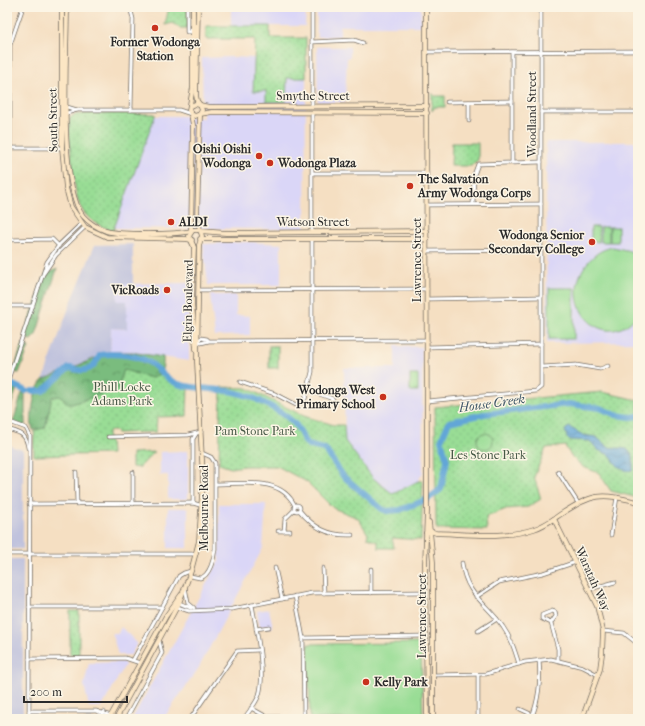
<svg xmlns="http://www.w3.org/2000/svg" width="645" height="726" font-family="'IM FELL French Canon',serif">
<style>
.built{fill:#dad6f7}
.industrial{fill:#c0c2dd}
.grass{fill:url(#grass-dots);stroke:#628460}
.forest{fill:url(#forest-crowns);stroke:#527454}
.garden{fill:#99dd95;stroke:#628460}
.water{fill:url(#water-waves);stroke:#466881}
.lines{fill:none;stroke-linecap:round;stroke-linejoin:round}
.river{stroke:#62a6d7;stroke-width:6}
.street-casing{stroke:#726a60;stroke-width:4.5}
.secondary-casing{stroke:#726a60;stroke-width:5.5}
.street{stroke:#fff;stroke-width:3}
.secondary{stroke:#fce6c4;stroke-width:4}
.poi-dot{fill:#c8321e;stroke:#fcf5e5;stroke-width:1.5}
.labels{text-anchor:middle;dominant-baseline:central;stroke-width:3;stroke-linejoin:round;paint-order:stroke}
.poi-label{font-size:12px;font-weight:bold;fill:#2b2b2b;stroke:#fcf5e5;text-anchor:end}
.street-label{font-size:12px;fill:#2b2b2b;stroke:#fcf5e5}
.park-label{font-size:12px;fill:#465846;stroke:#fcf5e5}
.water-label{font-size:13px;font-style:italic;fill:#3e5667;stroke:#fcf5e5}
</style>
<defs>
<pattern id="grass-dots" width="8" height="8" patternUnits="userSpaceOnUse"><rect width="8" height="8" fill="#99dd95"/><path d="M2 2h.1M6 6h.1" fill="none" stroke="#84be81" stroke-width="1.8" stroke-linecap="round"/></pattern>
<pattern id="forest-crowns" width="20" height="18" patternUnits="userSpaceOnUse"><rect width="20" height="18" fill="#7abc7e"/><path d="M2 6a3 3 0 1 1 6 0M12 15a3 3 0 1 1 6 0" fill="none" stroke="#649967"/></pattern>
<pattern id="water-waves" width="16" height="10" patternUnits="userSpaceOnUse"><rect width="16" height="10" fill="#62a6d7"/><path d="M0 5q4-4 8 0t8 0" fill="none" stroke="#5187af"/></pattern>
</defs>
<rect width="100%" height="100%" fill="#fcf5e5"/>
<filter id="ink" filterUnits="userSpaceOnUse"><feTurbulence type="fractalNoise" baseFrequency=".025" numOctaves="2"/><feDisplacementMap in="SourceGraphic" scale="8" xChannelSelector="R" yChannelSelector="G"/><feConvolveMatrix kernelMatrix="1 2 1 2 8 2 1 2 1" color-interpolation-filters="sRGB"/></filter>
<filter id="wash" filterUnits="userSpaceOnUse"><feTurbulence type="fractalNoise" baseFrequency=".012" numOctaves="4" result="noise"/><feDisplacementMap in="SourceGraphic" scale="16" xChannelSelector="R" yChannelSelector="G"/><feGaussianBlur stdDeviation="0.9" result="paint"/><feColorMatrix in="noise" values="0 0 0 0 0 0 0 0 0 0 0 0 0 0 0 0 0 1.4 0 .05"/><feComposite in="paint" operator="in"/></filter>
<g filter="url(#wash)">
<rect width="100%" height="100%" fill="#f5dfc2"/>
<g class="built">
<polygon points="231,7 306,7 305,26 231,26"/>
<polygon points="317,7 421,7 421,26 340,26 340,36 317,37"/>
<polygon points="317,47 350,47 350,57 347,58 345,102 318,102"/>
<polygon points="230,57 254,58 253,91 266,91 266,102 286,78 306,78 305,229 114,228 155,116 182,116 203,118 202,58"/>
<polygon points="546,142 638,142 638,342 547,343"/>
<polygon points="250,242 281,244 281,285 208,285 203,244"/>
<polygon points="189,283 189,361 130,352 110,352 111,328 127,329 127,301 117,301 117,284"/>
<polygon points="210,295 236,295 236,315 250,316 250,335 215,336"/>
<polygon points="395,346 422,347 423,472 418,481 393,494 373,478 345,441 344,368 395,368"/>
<polygon points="188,451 188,497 187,499 168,499 168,475 160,475 160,452"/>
<polygon points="219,504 266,504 263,548 198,669 163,719 132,719 219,561"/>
<rect x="168" y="508" width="20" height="40"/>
<polygon points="269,609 273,627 269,628 269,625 260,627 257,611"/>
<polygon points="121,627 137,643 131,655 118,655 112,633 118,633"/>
<polygon points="124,662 125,665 102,707 89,707 84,685 89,663"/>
</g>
<g class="industrial">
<polygon points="133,244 133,284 117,284 117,301 127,301 127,329 111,328 110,352 43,380 68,310 95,245"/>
<polygon points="7,445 23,450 23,549 7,549"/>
<rect x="7" y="559" width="16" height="160"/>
</g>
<g class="grass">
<polygon points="169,7 187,7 188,28 179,28 173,23 165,25"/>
<polygon points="206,26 270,26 270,38 306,38 306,78 287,78 286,102 266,102 266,91 253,91 255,39 206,39"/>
<polygon points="432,93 435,96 445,96 445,107 435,107 432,111"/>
<path d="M 92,113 L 155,114 L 155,116 L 113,231 C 77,218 77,202 73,170 C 71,153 68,134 70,118 L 74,115 Z"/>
<polygon points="452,143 478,143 478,160 471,166 451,166"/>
<rect x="269" y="346" width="9" height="22"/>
<path d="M 106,354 L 158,370 L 171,381 L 188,387 L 187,416 L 157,417 L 156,432 L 117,433 L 116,431 L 108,431 L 108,441 L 110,441 L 111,454 L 34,456 C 34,450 33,443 34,437 C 36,419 54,370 74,368 Z"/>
<polygon points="221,387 247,388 304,416 334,425 344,425 345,441 373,478 393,494 418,481 423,481 421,540 392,538 394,548 378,548 378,542 367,538 368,534 358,518 333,508 307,482 277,466 244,466 231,468 219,464"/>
<polygon points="602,392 638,400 638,498 611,491 599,473 583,467 571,456 565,446 546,448 534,477 541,499 528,507 506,509 486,517 487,530 437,529 436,527 435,407"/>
<polygon points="154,452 139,468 132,467 132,453"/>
<rect x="70" y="611" width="9" height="44"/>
</g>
<g class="forest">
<polygon points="57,269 36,335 31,340 26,339 25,332 46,274"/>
<polygon points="22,344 29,347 19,373 17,373 14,371"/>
<path d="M 110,352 L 130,352 L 163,357 C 164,367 162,376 151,378 L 124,370 L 120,381 L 120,388 L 72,404 L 68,404 L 60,396 L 52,397 L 45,428 L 33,430 C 29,419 34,388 43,380 Z"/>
<polygon points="10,385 17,388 7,417 7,392"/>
<polygon points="22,393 25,394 25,426 13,422"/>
</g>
<g class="garden">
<polygon points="591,227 599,227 599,242 591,241"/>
<rect x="601" y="227" width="8" height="15"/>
<rect x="610" y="227" width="8" height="15"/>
<path d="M 613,247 L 630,251 L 638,258 L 638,314 C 607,356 557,308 585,266 C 592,256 601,249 613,247 Z"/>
<rect x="549" y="288" width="25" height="51"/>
<rect x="410" y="375" width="8" height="16"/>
<circle cx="485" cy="441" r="8"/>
<polygon points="421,643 423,719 310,719 308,644"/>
</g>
<path class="water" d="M 569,427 L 583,435 L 596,437 L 608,447 L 627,449 L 633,456 L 633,470 C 621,473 615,463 610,455 L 598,450 L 590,441 L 571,440 L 567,438 L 565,430 Z"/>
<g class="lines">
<g class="river">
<polyline points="7,382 26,391"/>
<path d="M 32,391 L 43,391 L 69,368 C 74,368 75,370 79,370 C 91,372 96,363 100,355 C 115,352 142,356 153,365 C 164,374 171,384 186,386 C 213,391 236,388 262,402 C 272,407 285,414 293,422 C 308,436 295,445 325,449 L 343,476 L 382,509 L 387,511 L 400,510 L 428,499 L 441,489 L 447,460 L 441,440 L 449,422 L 484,414 L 569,404 L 600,408 L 616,415 L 631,417 L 638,416"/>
</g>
</g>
</g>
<g filter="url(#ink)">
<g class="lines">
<g class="street-casing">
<g id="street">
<polyline points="125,7 131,11 133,19 131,110"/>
<polyline points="187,7 187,32 191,32 191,29"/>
<polyline points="312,7 312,106"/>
<polyline points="67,8 103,7"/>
<polyline points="312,42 354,40 363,43"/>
<polyline points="426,52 638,51"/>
<polyline points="447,102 512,101"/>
<polyline points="67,107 77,110"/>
<polyline points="541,112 638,112"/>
<polyline points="67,113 77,110 179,110 191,114"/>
<polyline points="312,113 312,232"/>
<polyline points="469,121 469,102"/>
<polyline points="10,148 62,148"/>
<polyline points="7,156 10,148 10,45 23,7"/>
<polyline points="512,162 512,52"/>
<polyline points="313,173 427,173"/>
<polyline points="473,204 474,175 478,164 541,162"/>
<polyline points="427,205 541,204"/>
<polyline points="7,240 52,239 59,246"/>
<polyline points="427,251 541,250"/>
<polyline points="44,273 56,255 85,227"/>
<polyline points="199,290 427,289"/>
<polyline points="427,299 541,297"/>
<polyline points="7,306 33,306"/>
<polyline points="209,341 207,339 201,338 198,341 201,343 209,341 427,340"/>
<polyline points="427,347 541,344"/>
<polyline points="542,367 576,365 600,369 608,366"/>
<polyline points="240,382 275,394 296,405 301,403 305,399 312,372 312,239"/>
<polyline points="7,383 47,262 59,245 82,223"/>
<polyline points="308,390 333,399"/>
<polyline points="427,401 536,391 541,387 541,7"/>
<polyline points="7,421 26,428 30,436 29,719"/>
<path d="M 7,429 C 20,433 26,433 28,448"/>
<polyline points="108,437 188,435 201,432"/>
<polyline points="76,472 77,504"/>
<polyline points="558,472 578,503"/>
<path d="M 216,484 C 243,484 281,476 295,506"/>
<polyline points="193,503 193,439 196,434"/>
<polyline points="29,504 193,503 203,506"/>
<polyline points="133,504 133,472"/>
<circle cx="297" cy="508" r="3"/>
<path d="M 299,510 C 314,528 328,536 352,535"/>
<polyline points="278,531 290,531"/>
<polyline points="284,531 285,519 294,510"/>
<polyline points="611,535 617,497"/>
<polyline points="7,554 196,554"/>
<path d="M 462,563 C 466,596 487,603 503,627 C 511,638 515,651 519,664"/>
<polyline points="275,568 282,599"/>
<polyline points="323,568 324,593"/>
<path d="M 190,576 L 200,578 C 210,576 214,558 215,549 L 215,463 L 211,457 L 202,453"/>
<polyline points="185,587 188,603 194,608"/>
<polyline points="590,589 615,582"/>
<polyline points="371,593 371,569"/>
<polyline points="295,596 303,638 304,719"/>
<polyline points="476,597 499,582 543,573 576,562"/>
<polyline points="179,603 191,608"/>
<polyline points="29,607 162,607"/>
<polyline points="177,607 189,611 232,609 312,593 426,592"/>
<polyline points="551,623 556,616 555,612 552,611 542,615 542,619 551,623 558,649 558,660"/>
<polyline points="256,629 269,627"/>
<polyline points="478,631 497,619"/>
<polyline points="603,631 624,633 638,644"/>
<polyline points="303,638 426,636"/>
<polyline points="29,659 125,658 140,663"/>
<polyline points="133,660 179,576 184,573 191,571"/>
<polyline points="433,675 486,674 525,662 551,659 583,667 598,675"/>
<polyline points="478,675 478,719"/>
<polyline points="638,701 638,711"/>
<polyline points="251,708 267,717 304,717"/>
<polyline points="520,709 533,715"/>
<polyline points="29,711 96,711 111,716"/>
<polyline points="101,719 104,712"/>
<polyline points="126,719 162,653 159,640"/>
<polyline points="190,719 237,651 259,650"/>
<path d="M 244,719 C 248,712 256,704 259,695 C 266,673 256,628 252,605"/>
<path d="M 531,719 C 539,700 541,681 539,660"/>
</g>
</g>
<g class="secondary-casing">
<g id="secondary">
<polyline points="62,7 62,148 66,188 71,207 85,227 107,237 186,239 192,240"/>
<path d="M 67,7 C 67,51 58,185 83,216 C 89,223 98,228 106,231 C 120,235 175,235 191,231"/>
<polyline points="193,7 193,87 189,110 191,114 195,116 200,114 202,110 200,105"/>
<polyline points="198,7 196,95 197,101 200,105"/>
<polyline points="426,7 427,512 425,563 427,719"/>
<polyline points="190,106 195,104 209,107 427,106"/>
<polyline points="200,114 212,112 427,113"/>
<polyline points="191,231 193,125 191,114"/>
<polyline points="200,231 226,233 427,231"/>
<polyline points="200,239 427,239"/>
<polyline points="196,349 192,304 194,247 189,236 193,230 200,230"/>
<polyline points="554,519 597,606 603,631 602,654 600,669 582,719"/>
<polyline points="429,522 433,562 433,719"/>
<path d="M 426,533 L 430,531 L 436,533 C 468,534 503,539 534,529 C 544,526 552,520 561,514 C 594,493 600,493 638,502"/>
<polyline points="109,719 166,616 181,595"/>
<polyline points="116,719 179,603 191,571 199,541 203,479 197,362 199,245 202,236 197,219 200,115"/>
</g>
</g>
<use href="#street" class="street"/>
<use href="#secondary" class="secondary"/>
</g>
</g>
<g class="poi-dot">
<circle cx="155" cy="28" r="4"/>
<circle cx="259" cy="156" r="4"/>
<circle cx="270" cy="163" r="4"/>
<circle cx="410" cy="186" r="4"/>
<circle cx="171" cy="222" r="4"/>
<circle cx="592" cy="242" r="4"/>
<circle cx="167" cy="290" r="4"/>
<circle cx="383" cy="397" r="4"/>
<circle cx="366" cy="682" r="4"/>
</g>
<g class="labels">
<g class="poi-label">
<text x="155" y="42" text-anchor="middle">Former Wodonga<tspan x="155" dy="14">Station</tspan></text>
<text x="251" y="149">Oishi Oishi<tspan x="251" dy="14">Wodonga</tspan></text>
<text x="278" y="163" text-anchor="start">Wodonga Plaza</text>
<text x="418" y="179" text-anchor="start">The Salvation<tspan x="418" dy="14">Army Wodonga Corps</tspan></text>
<text x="179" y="222" text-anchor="start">ALDI</text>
<text x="584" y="235">Wodonga Senior<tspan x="584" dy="14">Secondary College</tspan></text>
<text x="159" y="290">VicRoads</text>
<text x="375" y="390">Wodonga West<tspan x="375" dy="14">Primary School</tspan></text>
<text x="374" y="682" text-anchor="start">Kelly Park</text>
</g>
<g class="street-label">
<text x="313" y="96">Smythe Street</text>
<text transform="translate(532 114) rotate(-90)">Woodland Street</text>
<text transform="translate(53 120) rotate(-91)">South Street</text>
<text x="313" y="222">Watson Street</text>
<text transform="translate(417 260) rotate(-90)">Lawrence Street</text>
<text transform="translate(188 301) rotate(-89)">Elgin Boulevard</text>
<text transform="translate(204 508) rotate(-90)">Melbourne Road</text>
<text transform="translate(593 579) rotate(66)">Waratah Way</text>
<text transform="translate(422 616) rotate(-90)">Lawrence Street</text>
</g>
<g class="park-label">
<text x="122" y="387">Phill Locke<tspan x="122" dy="14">Adams Park</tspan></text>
<text x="255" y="431">Pam Stone Park</text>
<text x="488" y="455">Les Stone Park</text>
</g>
<g class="water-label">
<text transform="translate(492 403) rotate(-8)">House Creek</text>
</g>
</g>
<rect width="645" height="726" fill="none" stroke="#fcf5e5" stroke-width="24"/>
<path d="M24 696v6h103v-6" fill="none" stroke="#2b2b2b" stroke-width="2"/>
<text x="30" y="696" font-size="12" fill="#2b2b2b" stroke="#fcf5e5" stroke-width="3" paint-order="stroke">200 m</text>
</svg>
